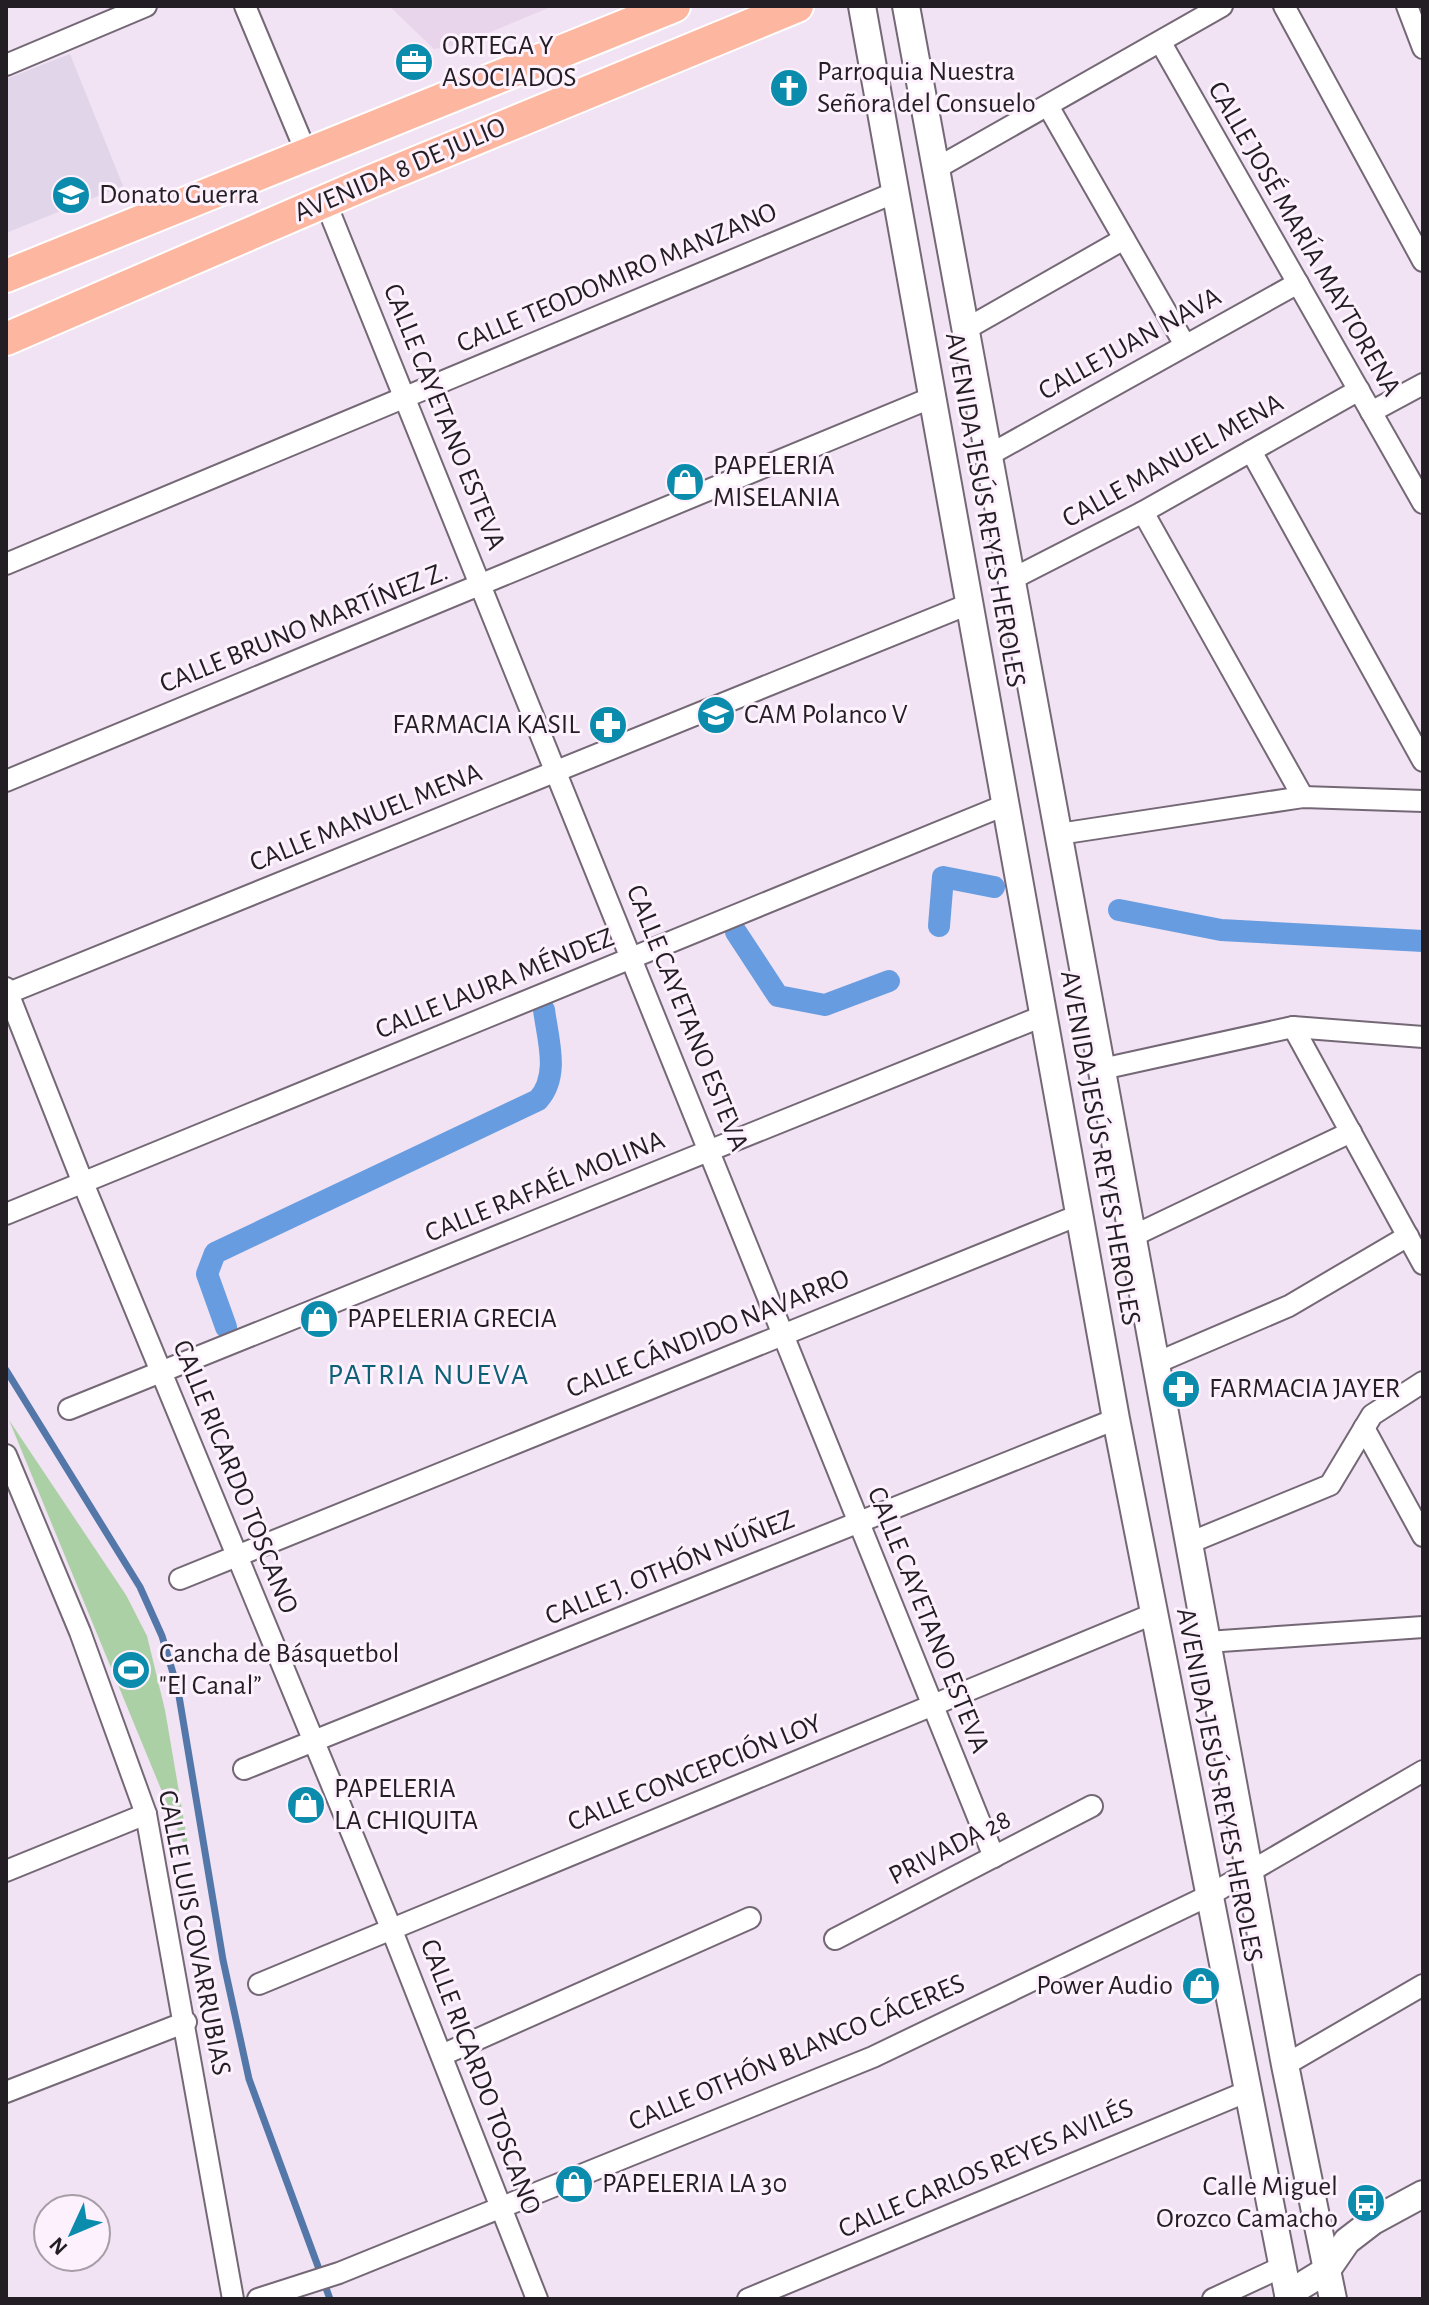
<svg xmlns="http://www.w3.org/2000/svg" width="1429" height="2305" font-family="'Alegreya Sans',sans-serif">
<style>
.built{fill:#e9d5eb}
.education{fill:#e1d5ea}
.green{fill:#acd0a5}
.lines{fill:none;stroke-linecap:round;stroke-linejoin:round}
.stream{stroke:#5377a8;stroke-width:7}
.canal{stroke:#679de0;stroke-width:22}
.minor-casing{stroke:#756876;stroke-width:24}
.tertiary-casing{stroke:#756876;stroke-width:30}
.primary-casing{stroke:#fff;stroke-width:36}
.minor{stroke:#fff;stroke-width:20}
.tertiary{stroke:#fff;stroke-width:26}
.primary{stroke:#fdb69f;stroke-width:32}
.labels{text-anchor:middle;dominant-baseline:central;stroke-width:6;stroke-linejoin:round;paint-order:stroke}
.poi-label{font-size:28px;fill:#231e24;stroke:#fdf1fe;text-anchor:start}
.street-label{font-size:28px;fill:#231e24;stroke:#fdf1fe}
.neighbourhood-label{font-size:30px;letter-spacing:2px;fill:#0d6076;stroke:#fdf1fe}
</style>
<rect width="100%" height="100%" fill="#f1e3f3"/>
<polygon class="built" points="389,6 553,6 462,44 434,49"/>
<polygon class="education" points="70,54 123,186 6,233 6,79"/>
<polygon class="green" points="9,1420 126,1595 147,1636 165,1710 191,1862"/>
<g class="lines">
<polyline class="stream" points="6,1370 140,1587 162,1636 178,1690 223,1960 249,2079 330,2299"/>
<g class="canal">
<polyline points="1119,910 1221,930 1423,941"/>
<polyline points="939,926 943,877 994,887"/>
<polyline points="736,932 778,996 825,1005 889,981"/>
<path d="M 226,1327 L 207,1274 L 215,1253 L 538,1100 C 560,1076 548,1040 544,1010"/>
</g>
<g class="minor-casing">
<g id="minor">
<polyline points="245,6 306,152"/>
<polyline points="1284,6 1423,261"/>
<polyline points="1407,6 1423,48"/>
<polyline points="1161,43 1423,503"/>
<polyline points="6,65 146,6"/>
<polyline points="1048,106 1185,345"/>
<polyline points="937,168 1222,6"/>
<path d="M 325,201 C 551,752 769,1306 994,1857"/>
<polyline points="966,329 1124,239"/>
<polyline points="1371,412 1423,384"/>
<polyline points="1251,451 1423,761"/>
<polyline points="989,455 1298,283"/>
<polyline points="1143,512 1303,797"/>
<polyline points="6,564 896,192"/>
<polyline points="1012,579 1143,512 1359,390"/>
<polyline points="6,781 933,397"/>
<polyline points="1059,834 1303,797 1423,801"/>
<polyline points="6,988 83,1183 391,1928 537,2299"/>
<polyline points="6,994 969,604"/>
<polyline points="1293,1027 1423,1264"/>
<polyline points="1102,1069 1293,1027 1423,1037"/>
<polyline points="6,1214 1005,805"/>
<polyline points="1133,1236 1351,1132"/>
<polyline points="1156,1363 1289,1306 1408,1236"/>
<polyline points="69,1409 1043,1016"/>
<polyline points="1364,1428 1423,1536"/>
<polyline points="6,1455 80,1632 146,1814 233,2299"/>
<polyline points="1189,1543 1330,1485 1372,1415 1423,1382"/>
<polyline points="180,1579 1079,1215"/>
<polyline points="1207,1642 1423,1627"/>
<polyline points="244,1769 1116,1419"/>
<polyline points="6,1871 146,1814"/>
<polyline points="835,1939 1092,1806"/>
<polyline points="259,1984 1153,1614"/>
<polyline points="442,2055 750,1918"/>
<polyline points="1285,2065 1423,1985"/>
<polyline points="6,2092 186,2022"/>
<polyline points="258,2299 339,2273 873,2057 1208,1896 1423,1771"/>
<polyline points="748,2299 1246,2092"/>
<polyline points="1213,2299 1282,2267"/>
</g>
</g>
<g class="tertiary-casing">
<g id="tertiary">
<polyline points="862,6 1116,1419 1289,2299"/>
<polyline points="906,6 1285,2065 1333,2299"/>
<polyline points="1288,2294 1327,2270 1347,2241 1373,2221 1423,2194"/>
</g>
</g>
<g class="primary-casing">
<g id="primary">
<polyline points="6,276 674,6"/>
<polyline points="6,339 365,184 797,6"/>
</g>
</g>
<use href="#minor" class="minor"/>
<use href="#tertiary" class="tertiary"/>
<use href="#primary" class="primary"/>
</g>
<defs>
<g id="office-disc" transform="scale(2)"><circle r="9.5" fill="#0b8cad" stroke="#fdf1fe"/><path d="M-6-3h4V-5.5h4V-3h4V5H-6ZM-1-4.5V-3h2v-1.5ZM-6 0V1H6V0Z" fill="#fff"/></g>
<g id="church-disc" transform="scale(2)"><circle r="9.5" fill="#0b8cad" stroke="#fdf1fe"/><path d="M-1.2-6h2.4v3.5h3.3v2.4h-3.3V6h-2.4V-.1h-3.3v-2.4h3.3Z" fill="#fff"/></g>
<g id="school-disc" transform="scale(2)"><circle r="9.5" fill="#0b8cad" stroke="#fdf1fe"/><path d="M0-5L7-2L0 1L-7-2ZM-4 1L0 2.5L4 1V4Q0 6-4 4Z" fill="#fff"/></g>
<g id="shop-disc" transform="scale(2)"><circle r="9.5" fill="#0b8cad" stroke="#fdf1fe"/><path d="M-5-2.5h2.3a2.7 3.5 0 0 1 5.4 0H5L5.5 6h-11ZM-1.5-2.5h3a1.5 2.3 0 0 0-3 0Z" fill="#fff"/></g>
<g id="pharmacy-disc" transform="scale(2)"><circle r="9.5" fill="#0b8cad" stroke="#fdf1fe"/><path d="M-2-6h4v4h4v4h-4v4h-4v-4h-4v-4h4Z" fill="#fff"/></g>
<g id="stadium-disc" transform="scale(2)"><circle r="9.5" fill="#0b8cad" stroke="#fdf1fe"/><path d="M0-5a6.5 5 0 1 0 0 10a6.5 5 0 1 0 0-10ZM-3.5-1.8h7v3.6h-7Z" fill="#fff"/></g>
<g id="bus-disc" transform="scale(2)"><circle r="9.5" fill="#0b8cad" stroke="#fdf1fe"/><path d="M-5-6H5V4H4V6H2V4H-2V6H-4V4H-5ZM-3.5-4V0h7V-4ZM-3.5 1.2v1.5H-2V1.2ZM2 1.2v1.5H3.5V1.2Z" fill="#fff"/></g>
</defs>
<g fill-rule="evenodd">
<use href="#office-disc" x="414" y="62"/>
<use href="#church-disc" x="789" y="88"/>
<use href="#school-disc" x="71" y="195"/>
<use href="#shop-disc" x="685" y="482"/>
<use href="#school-disc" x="716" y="715"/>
<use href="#pharmacy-disc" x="608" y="725"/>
<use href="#shop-disc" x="319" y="1319"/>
<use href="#pharmacy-disc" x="1181" y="1389"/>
<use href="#stadium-disc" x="131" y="1670"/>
<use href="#shop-disc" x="306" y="1805"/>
<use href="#shop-disc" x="1201" y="1986"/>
<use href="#shop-disc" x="574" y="2184"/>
<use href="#bus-disc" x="1366" y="2203"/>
</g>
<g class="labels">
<g class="poi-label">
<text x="442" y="46">ORTEGA Y<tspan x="442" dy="32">ASOCIADOS</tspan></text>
<text x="817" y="72">Parroquia Nuestra<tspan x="817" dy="32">Señora del Consuelo</tspan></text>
<text x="99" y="195">Donato Guerra</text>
<text x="713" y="466">PAPELERIA<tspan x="713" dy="32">MISELANIA</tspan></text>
<text x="744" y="715">CAM Polanco V</text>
<text x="580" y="725" text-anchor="end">FARMACIA KASIL</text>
<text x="347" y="1319">PAPELERIA GRECIA</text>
<text x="1209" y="1389">FARMACIA JAYER</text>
<text x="159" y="1654">Cancha de Básquetbol<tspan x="159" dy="32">"El Canal”</tspan></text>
<text x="334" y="1789">PAPELERIA<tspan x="334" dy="32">LA CHIQUITA</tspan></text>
<text x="1173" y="1986" text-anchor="end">Power Audio</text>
<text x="602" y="2184">PAPELERIA LA 30</text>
<text x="1338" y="2187" text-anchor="end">Calle Miguel<tspan x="1338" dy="32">Orozco Camacho</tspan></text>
</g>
<g class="street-label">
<text transform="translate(400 170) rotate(-23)">AVENIDA 8 DE JULIO</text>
<text transform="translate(1304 239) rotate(60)">CALLE JOSÉ MARÍA MAYTORENA</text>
<text transform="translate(617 278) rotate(-23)">CALLE TEODOMIRO MANZANO</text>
<text transform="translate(1130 344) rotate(-29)">CALLE JUAN NAVA</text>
<text transform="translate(444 417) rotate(68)">CALLE CAYETANO ESTEVA</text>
<text transform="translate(1173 461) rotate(-29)">CALLE MANUEL MENA</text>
<text transform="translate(985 510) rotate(80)">AVENIDA JESÚS REYES HEROLES</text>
<text transform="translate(304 628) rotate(-22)">CALLE BRUNO MARTÍNEZ Z.</text>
<text transform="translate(366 818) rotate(-22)">CALLE MANUEL MENA</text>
<text transform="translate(495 984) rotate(-22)">CALLE LAURA MÉNDEZ</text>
<text transform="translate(687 1018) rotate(68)">CALLE CAYETANO ESTEVA</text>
<text transform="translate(1100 1148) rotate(80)">AVENIDA JESÚS REYES HEROLES</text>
<text transform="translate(545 1187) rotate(-22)">CALLE RAFAÉL MOLINA</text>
<text transform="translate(708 1334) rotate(-22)">CALLE CÁNDIDO NAVARRO</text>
<text transform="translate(235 1477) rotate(68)">CALLE RICARDO TOSCANO</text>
<text transform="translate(670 1568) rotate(-22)">CALLE J. OTHÓN NÚÑEZ</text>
<text transform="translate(928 1620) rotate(68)">CALLE CAYETANO ESTEVA</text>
<text transform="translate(695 1773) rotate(-22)">CALLE CONCEPCIÓN LOY</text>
<text transform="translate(1219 1785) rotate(79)">AVENIDA JESÚS REYES HEROLES</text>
<text transform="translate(950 1848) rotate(-27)">PRIVADA 28</text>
<text transform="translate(194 1933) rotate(79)">CALLE LUIS COVARRUBIAS</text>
<text transform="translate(797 2053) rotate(-23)">CALLE OTHÓN BLANCO CÁCERES</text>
<text transform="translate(480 2077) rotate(69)">CALLE RICARDO TOSCANO</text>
<text transform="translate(986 2169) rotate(-23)">CALLE CARLOS REYES AVILÉS</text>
</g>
<g class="neighbourhood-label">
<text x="429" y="1375">PATRIA NUEVA</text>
</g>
</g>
<rect width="1429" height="2305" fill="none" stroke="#231e24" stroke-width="16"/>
<g transform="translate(72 2233) rotate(226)"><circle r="38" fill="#fdf1fe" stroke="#a69da7" stroke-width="2"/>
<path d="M0-6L14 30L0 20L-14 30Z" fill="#0b8cad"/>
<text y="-12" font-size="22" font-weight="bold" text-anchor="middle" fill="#231e24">N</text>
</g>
</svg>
